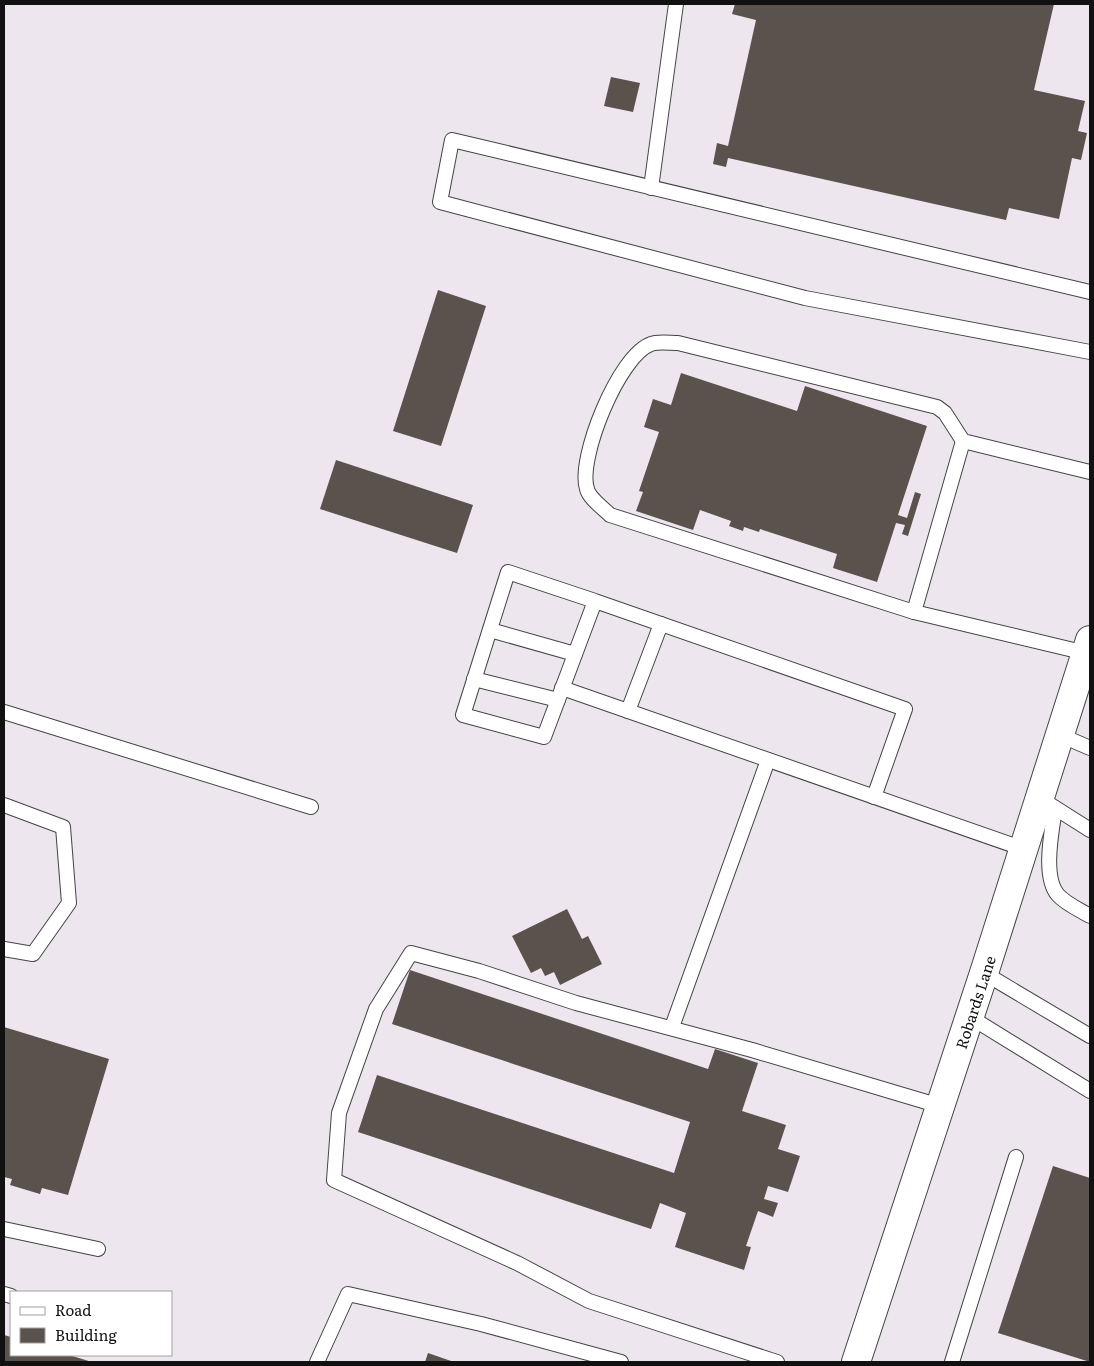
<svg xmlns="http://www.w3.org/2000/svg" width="1094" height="1366" font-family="Literata,serif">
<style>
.industrial{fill:#eee6ef;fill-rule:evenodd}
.building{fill:#5a524d}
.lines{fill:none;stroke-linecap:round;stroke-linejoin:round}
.service-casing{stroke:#444;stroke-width:16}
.tertiary-casing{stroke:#444;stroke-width:30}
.service{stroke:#fff;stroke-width:14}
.tertiary{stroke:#fff;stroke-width:28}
.labels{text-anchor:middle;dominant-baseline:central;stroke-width:5;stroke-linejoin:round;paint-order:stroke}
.street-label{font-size:15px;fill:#111;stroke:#fff}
</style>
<rect width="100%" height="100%" fill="#fffdf5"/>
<path class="industrial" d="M 4,4 L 1090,4 L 1090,1362 L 4,1362 ZM 11,1292 L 171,1292 L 171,1355 L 11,1355 Z"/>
<g class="building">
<polygon points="735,4 1054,4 1034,90 1085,101 1078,131 1087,133 1081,160 1072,158 1059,219 1009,208 1006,220 728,158 726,167 713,164 717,143 728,146 756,20 732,14"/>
<polygon points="611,77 640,83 633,112 604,106"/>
<polygon points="438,290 486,306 441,446 393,431"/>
<polygon points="681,373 797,411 805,386 927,426 898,515 907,518 915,492 921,494 908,536 902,534 905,525 896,523 877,582 833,568 837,554 760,529 759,532 744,527 743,531 729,526 731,521 700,510 693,530 636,511 643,492 639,491 659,432 644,427 653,399 671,405"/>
<polygon points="336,460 473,505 457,553 320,509"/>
<polygon points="567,909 582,939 588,936 602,964 560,985 554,972 545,976 541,968 531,973 512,936"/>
<polygon points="410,970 708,1069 715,1049 758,1063 742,1111 786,1125 778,1149 800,1156 788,1192 768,1186 764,1199 778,1203 773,1217 758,1211 746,1246 751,1247 744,1270 675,1247 686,1213 660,1203 651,1229 358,1132 377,1075 674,1173 690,1122 392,1024"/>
<polygon points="4,1027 109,1059 68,1195 42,1188 40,1194 10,1185 12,1179 4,1177"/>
<polygon points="1053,1166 1090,1178 1090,1362 998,1333"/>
<polygon points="4,1335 11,1337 11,1355 69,1355 92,1362 4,1362"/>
<polygon points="428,1353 454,1362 425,1362"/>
</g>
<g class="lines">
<g class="service-casing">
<g id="service">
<polyline points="651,188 676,4"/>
<polyline points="1090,292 452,140 440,202 805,298 1090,352"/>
<polyline points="595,601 508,572 463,715 544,737 595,601 905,709 874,797"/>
<polyline points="914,612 963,441"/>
<polyline points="490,630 575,654"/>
<path d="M 1086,653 L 914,612 L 610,515 C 603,508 589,498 587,489 C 577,459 619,355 651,344 C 658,341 670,343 678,343 L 937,407 L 945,413 L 963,441 L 1090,472"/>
<polyline points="474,679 558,700"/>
<polyline points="562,688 1024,849"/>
<polyline points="628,711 661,624"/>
<polyline points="4,712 311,807"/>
<polyline points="1060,735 1090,748"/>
<polyline points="1049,804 1090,830"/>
<polyline points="4,805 63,827 69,903 33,954 4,949"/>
<path d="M 1055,808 C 1052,830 1042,877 1058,895 C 1066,904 1080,910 1090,916"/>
<polyline points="984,973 1090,1036"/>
<polyline points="970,1017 1090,1091"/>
<polyline points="672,1027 768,760"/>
<polyline points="4,1229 98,1249"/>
<polyline points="4,1294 11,1296"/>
<polyline points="317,1362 348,1294 481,1324 621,1362"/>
<polyline points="777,1362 589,1301 517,1263 334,1180 339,1113 376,1009 411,953 479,971 576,1003 752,1050 940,1106"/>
<polyline points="952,1362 1016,1157"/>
</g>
</g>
<g class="tertiary-casing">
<g id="tertiary">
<path id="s1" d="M 856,1362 L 984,973 L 1090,640"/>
</g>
</g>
<use href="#service" class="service"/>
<use href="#tertiary" class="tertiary"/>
</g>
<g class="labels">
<g class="street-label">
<text stroke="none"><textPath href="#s1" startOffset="379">Robards Lane</textPath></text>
</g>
</g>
<rect width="1094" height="1366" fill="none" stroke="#111111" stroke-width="10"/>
<rect x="10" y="1291" width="162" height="65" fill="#ffffff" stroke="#a0a0a0"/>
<rect x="20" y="1307" width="25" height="8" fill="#ffffff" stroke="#a0a0a0"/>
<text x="55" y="1316" font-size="15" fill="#111111">Road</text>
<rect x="20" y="1328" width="25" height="15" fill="#5a524d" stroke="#a0a0a0"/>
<text x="55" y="1341" font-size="15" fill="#111111">Building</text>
</svg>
